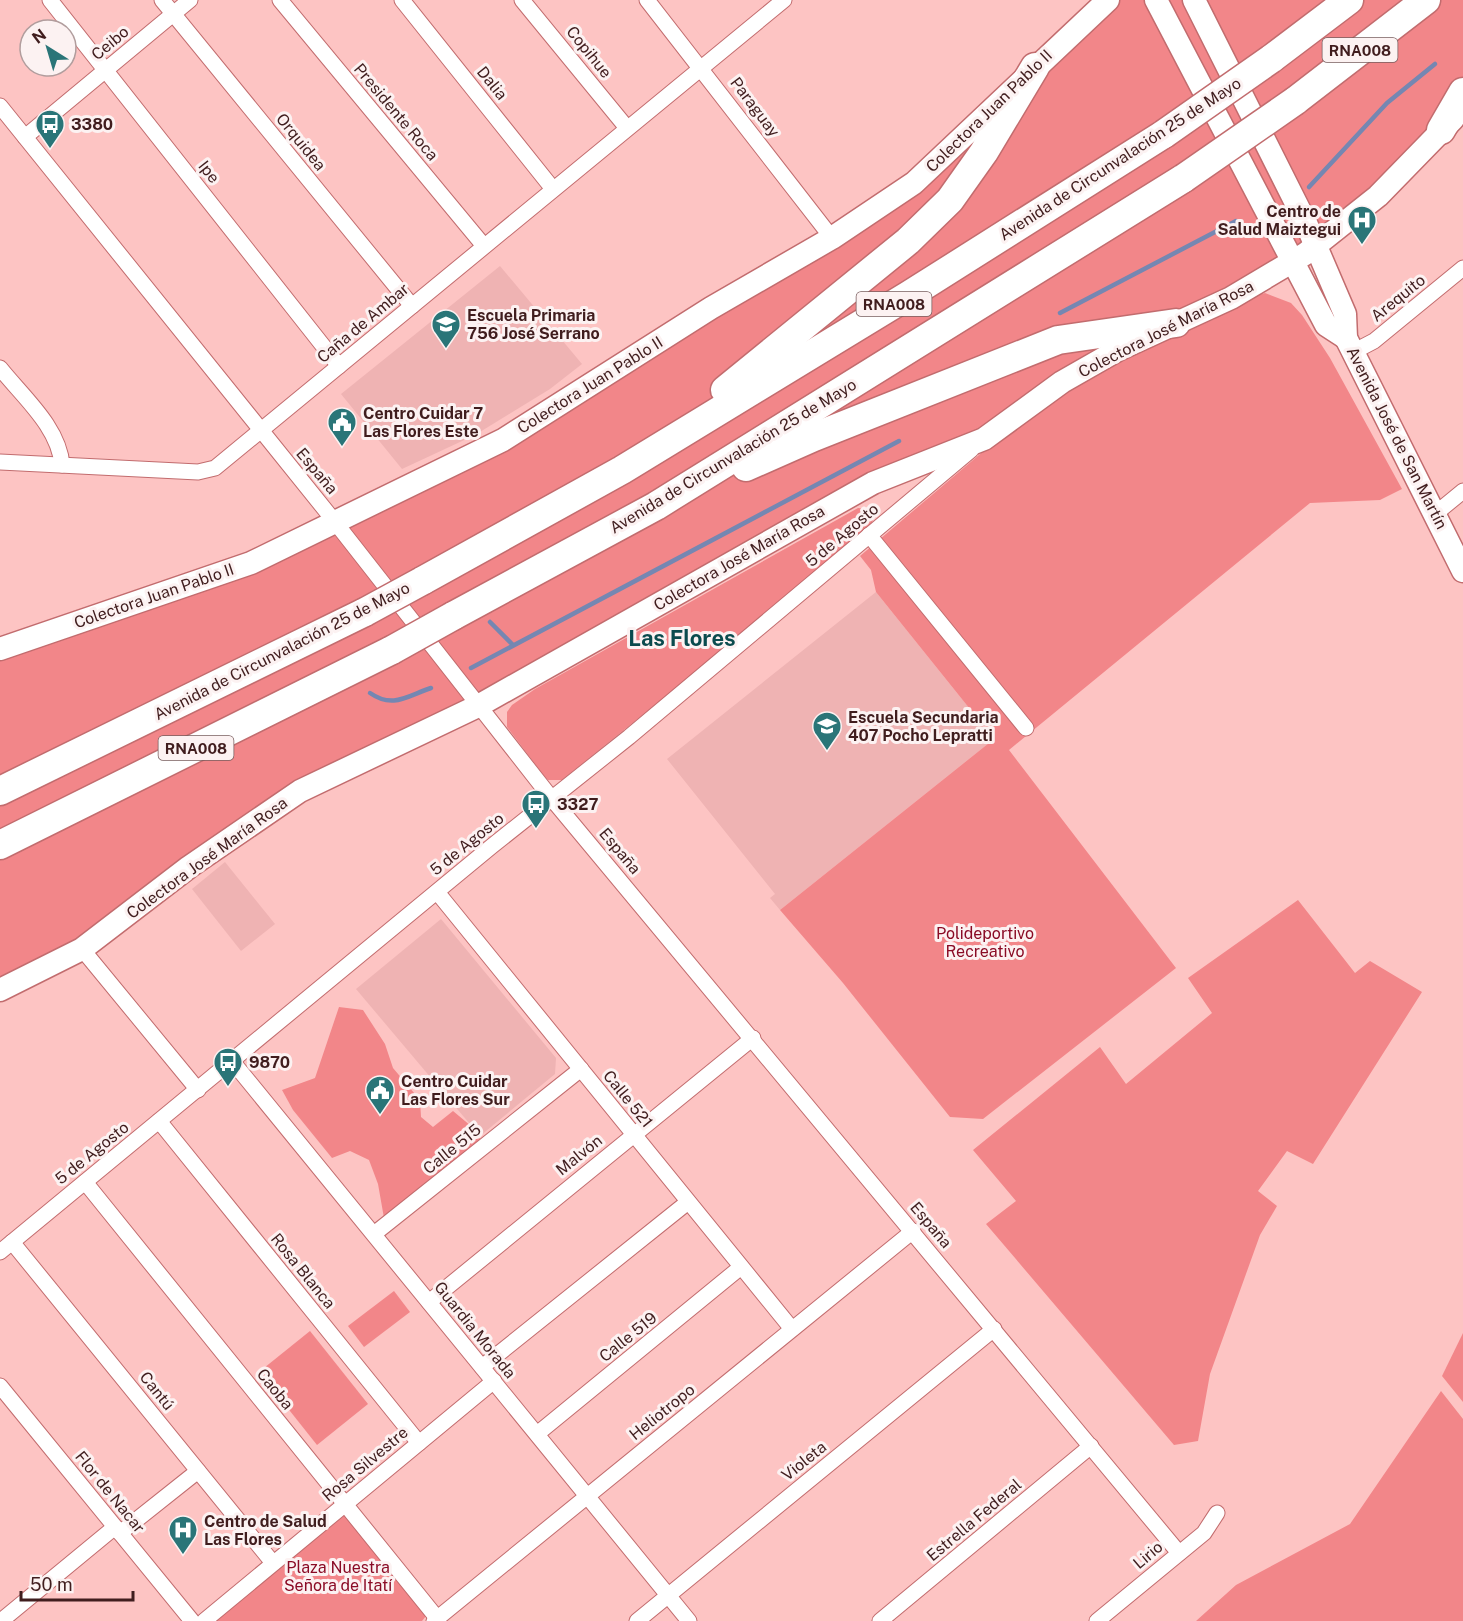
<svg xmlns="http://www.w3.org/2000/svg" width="1463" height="1621" font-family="'Public Sans',sans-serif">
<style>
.built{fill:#efb3b3}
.green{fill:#f28689}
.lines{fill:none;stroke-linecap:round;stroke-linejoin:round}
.stream{stroke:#7587b2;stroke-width:4.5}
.street-casing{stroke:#c26c6e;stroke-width:17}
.secondary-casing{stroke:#c26c6e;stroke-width:25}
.highway-casing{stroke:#c26c6e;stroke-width:31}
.street{stroke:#fff;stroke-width:15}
.secondary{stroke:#fff;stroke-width:22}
.highway{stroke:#fff;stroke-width:28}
.highway-bridge-casing{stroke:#c26c6e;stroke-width:31;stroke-linecap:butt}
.highway-bridge{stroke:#fff;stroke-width:28}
.labels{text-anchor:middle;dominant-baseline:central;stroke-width:6;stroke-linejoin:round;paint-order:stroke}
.shield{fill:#fcf2f2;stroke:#785d5e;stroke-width:1.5}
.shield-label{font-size:15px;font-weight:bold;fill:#401d1e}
.street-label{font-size:16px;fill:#401d1e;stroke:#fcf2f2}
.poi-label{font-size:16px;font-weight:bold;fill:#401d1e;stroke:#fcf2f2;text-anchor:start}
.park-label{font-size:16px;fill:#8a0b25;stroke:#fcf2f2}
.district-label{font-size:22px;font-weight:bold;fill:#0b4b4e;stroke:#fcf2f2}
</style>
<rect width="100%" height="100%" fill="#fdc4c3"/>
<g class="built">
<polygon points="500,266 582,364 550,389 475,435 402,469 341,394"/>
<polygon points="876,592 994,739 780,910 770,898 775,894 667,759"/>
<polygon points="225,862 275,924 241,951 192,889"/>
<polygon points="441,919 556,1058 555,1074 480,1136 356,989"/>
</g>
<g class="green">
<polygon points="1108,0 1463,0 1463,110 1316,246 1020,412 873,483 300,791 189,867 0,990 0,649 251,563 503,440 914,183"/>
<polygon points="1265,293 1291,303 1302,315 1330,358 1402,489 1380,500 1310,503 1009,750 1176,968 983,1119 950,1117 843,983 780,910 994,739 876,592 871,570 860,556 1006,432 1087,376 1212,320 1249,298"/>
<path d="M 858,508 C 866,509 870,512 873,519 L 871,526 L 827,566 L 562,780 L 548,780 L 544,776 L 507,727 L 507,712 L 512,705 L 535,689 Z"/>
<polygon points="1298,900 1355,973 1370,961 1422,992 1313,1164 1287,1151 1258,1191 1277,1206 1260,1235 1210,1374 1198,1441 1174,1445 986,1224 1016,1201 973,1150 1100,1047 1126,1084 1212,1013 1188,978"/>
<polygon points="339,1007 363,1010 385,1044 393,1068 420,1100 421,1117 433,1127 453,1111 471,1126 481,1140 384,1218 378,1184 369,1160 350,1151 332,1158 293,1110 282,1090 315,1078"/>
<polygon points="394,1291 410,1312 364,1347 348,1326"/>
<polygon points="310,1331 368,1404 317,1445 259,1372"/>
<polygon points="1463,1333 1463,1402 1442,1376"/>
<polygon points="1441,1391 1463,1419 1463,1621 1196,1621 1236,1585 1350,1524"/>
<polygon points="344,1515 426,1616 422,1621 214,1621"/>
</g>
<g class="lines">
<g class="stream">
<polyline points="1309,187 1387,103 1435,64"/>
<polyline points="1060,313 1236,221"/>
<polyline points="490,622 513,645"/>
<polyline points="471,668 899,441"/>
<path d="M 370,693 C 393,709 407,696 431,688"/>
</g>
<g class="street-casing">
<g id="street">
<polyline points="50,0 339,366"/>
<polyline points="162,0 412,306"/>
<polyline points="280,0 484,246"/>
<polyline points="402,0 553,189"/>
<polyline points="522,0 627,128"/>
<polyline points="647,0 832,238"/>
<polyline points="0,106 335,522 552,799 1179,1553"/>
<polyline points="25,137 190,0"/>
<polyline points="1353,352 1374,341 1463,268"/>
<path d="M 0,368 C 23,397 59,427 62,465"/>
<polyline points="0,462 198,472 215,468 784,0"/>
<polyline points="1435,514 1463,491"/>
<polyline points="869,535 1026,728"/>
<polyline points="437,892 792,1329"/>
<polyline points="82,949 198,1090"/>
<polyline points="232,1061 689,1621"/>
<polyline points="159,1121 419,1443"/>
<polyline points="85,1182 437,1618"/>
<polyline points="374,1234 581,1069"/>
<polyline points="12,1242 273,1563"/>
<polyline points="0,1252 492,846 629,737 971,450"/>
<polyline points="429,1302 753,1038"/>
<polyline points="482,1367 688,1202"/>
<polyline points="0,1386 192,1621"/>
<polyline points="537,1434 741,1267"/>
<polyline points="120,1533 198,1471"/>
<polyline points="1,1621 115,1527"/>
<polyline points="204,1621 494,1381"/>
<polyline points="434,1621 913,1231"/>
<polyline points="637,1621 994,1329"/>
<polyline points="880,1621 1091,1446"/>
<polyline points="1097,1621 1204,1533 1217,1513"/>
</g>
</g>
<g class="secondary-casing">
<g id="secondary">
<polyline points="1156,0 1326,325 1346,338"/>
<polyline points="1194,0 1306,223 1345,314 1346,338 1463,571"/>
<polyline points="0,649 251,563 503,440 711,308 832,238 914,183 1108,0"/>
<polyline points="0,990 82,949 189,867 300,791 478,706 873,483 984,439 1062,382 1118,350 1231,298 1305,254 1378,196 1453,119"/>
</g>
</g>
<g class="highway-casing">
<g id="highway">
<polyline points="1271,59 1349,0"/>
<polyline points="1295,101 1426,0"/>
<polyline points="1441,130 1463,92"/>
<polyline points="725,390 908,241 950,200 984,152 1035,67"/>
<polyline points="746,467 814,437 1058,340 1176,323"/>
<polyline points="422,581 622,470 909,295 1164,134"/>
<polyline points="453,616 656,506 1184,178"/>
<polyline points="0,791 365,612"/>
<polyline points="0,845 392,650"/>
</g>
</g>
<use href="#street" class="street"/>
<use href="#secondary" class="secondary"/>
<use href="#highway" class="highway"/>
<g class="highway-bridge-casing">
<g id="highway-bridge">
<polyline points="1164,134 1271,59"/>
<polyline points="1184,178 1295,101"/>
<polyline points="365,612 422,581"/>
<polyline points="392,650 453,616"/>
</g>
</g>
<use href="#highway-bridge" class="highway-bridge"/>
</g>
<defs>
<g id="bus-pin" transform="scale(1.5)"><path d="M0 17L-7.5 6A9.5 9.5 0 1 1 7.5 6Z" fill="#2a7578" stroke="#fcf2f2"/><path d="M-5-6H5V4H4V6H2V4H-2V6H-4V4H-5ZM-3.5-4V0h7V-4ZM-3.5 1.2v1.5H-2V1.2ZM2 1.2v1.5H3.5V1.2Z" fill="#fff"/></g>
<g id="hospital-pin" transform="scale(1.5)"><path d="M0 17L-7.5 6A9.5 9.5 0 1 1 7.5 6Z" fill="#2a7578" stroke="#fcf2f2"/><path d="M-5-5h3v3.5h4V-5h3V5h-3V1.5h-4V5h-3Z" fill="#fff"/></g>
<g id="school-pin" transform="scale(1.5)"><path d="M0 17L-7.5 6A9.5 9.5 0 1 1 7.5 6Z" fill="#2a7578" stroke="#fcf2f2"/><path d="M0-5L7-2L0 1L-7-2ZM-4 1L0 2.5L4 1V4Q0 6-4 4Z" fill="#fff"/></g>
<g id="civic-pin" transform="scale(1.5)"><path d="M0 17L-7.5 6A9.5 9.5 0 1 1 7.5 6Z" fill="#2a7578" stroke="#fcf2f2"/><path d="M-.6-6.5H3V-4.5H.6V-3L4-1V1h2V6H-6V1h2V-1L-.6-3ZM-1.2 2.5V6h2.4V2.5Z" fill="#fff"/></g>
</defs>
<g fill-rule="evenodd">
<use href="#bus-pin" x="50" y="124"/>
<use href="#hospital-pin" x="1362" y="220"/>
<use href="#school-pin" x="446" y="324"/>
<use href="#civic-pin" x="342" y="422"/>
<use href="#school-pin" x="827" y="726"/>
<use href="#bus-pin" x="536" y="804"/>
<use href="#bus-pin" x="228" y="1062"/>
<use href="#civic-pin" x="380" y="1090"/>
<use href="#hospital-pin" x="183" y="1530"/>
</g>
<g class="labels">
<g class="shield">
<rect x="1322.5" y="38" width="75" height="24" rx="4.5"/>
<rect x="856.5" y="292" width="75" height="24" rx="4.5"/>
<rect x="158.5" y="736" width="75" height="24" rx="4.5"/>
</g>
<g class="shield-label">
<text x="1360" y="50">RNA008</text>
<text x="894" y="304">RNA008</text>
<text x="196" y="748">RNA008</text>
</g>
<g class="street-label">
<text transform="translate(110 43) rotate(-40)">Ceibo</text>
<text transform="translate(589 52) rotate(51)">Copihue</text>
<text transform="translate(492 83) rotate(51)">Dalia</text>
<text transform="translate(755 107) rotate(53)">Paraguay</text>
<text transform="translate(989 111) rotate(-44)">Colectora Juan Pablo II</text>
<text transform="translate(396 112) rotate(50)">Presidente Roca</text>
<text transform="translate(301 142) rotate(51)">Orquidea</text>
<text transform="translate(1120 159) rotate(-33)">Avenida de Circunvalación 25 de Mayo</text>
<text transform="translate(209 172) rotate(52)">Ipe</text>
<text transform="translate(1398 298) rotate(-39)">Arequito</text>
<text transform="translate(363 323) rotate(-40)">Caña de Ambar</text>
<text transform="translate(1166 329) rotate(-27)">Colectora José María Rosa</text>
<text transform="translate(590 385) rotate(-32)">Colectora Juan Pablo II</text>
<text transform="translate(1397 438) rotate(63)">Avenida José de San Martín</text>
<text transform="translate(733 456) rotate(-31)">Avenida de Circunvalación 25 de Mayo</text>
<text transform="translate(317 471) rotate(50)">España</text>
<text transform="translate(842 535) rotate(-40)">5 de Agosto</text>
<text transform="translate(739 558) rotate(-30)">Colectora José María Rosa</text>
<text transform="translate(154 596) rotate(-19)">Colectora Juan Pablo II</text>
<text transform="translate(282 651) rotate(-27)">Avenida de Circunvalación 25 de Mayo</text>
<text transform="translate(467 844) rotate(-39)">5 de Agosto</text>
<text transform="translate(620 851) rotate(50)">España</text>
<text transform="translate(207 858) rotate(-36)">Colectora José María Rosa</text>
<text transform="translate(628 1099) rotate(51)">Calle 521</text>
<text transform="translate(452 1149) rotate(-39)">Calle 515</text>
<text transform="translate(92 1153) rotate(-39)">5 de Agosto</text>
<text transform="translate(579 1155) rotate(-39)">Malvón</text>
<text transform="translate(931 1225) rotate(50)">España</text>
<text transform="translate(303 1271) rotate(51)">Rosa Blanca</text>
<text transform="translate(475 1330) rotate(51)">Guardia Morada</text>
<text transform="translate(628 1337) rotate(-39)">Calle 519</text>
<text transform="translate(275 1389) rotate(51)">Caoba</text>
<text transform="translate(157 1391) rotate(51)">Cantú</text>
<text transform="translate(662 1412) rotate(-39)">Heliotropo</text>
<text transform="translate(804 1461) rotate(-39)">Violeta</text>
<text transform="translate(365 1464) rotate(-40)">Rosa Silvestre</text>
<text transform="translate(110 1492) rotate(51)">Flor de Nacar</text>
<text transform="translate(974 1520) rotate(-40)">Estrella Federal</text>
<text transform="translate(1148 1555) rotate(-40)">Lirio</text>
</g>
<g class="poi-label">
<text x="71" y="124">3380</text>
<text x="1341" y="211" text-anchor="end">Centro de<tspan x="1341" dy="18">Salud Maiztegui</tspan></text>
<text x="467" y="315">Escuela Primaria<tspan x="467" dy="18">756 José Serrano</tspan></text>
<text x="363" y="413">Centro Cuidar 7<tspan x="363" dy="18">Las Flores Este</tspan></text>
<text x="848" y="717">Escuela Secundaria<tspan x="848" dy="18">407 Pocho Lepratti</tspan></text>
<text x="557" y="804">3327</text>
<text x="249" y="1062">9870</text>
<text x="401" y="1081">Centro Cuidar<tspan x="401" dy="18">Las Flores Sur</tspan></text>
<text x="204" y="1521">Centro de Salud<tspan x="204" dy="18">Las Flores</tspan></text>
</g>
<g class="park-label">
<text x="985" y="933">Polideportivo<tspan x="985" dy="18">Recreativo</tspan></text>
<text x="338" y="1567">Plaza Nuestra<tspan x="338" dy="18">Señora de Itatí</tspan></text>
</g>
<g class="district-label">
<text x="682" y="638">Las Flores</text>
</g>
</g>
<g transform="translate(48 48) rotate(323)"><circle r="28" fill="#fcf2f2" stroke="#b19d9d" stroke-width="1.5"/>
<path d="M0-4.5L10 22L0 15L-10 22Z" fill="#2a7578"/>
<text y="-9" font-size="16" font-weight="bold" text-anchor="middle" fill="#401d1e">N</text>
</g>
<path d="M21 1591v9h112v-9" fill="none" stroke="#401d1e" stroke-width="3"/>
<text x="30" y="1591" font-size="18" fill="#401d1e" stroke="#fcf2f2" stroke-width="4.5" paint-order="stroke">50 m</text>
</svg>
